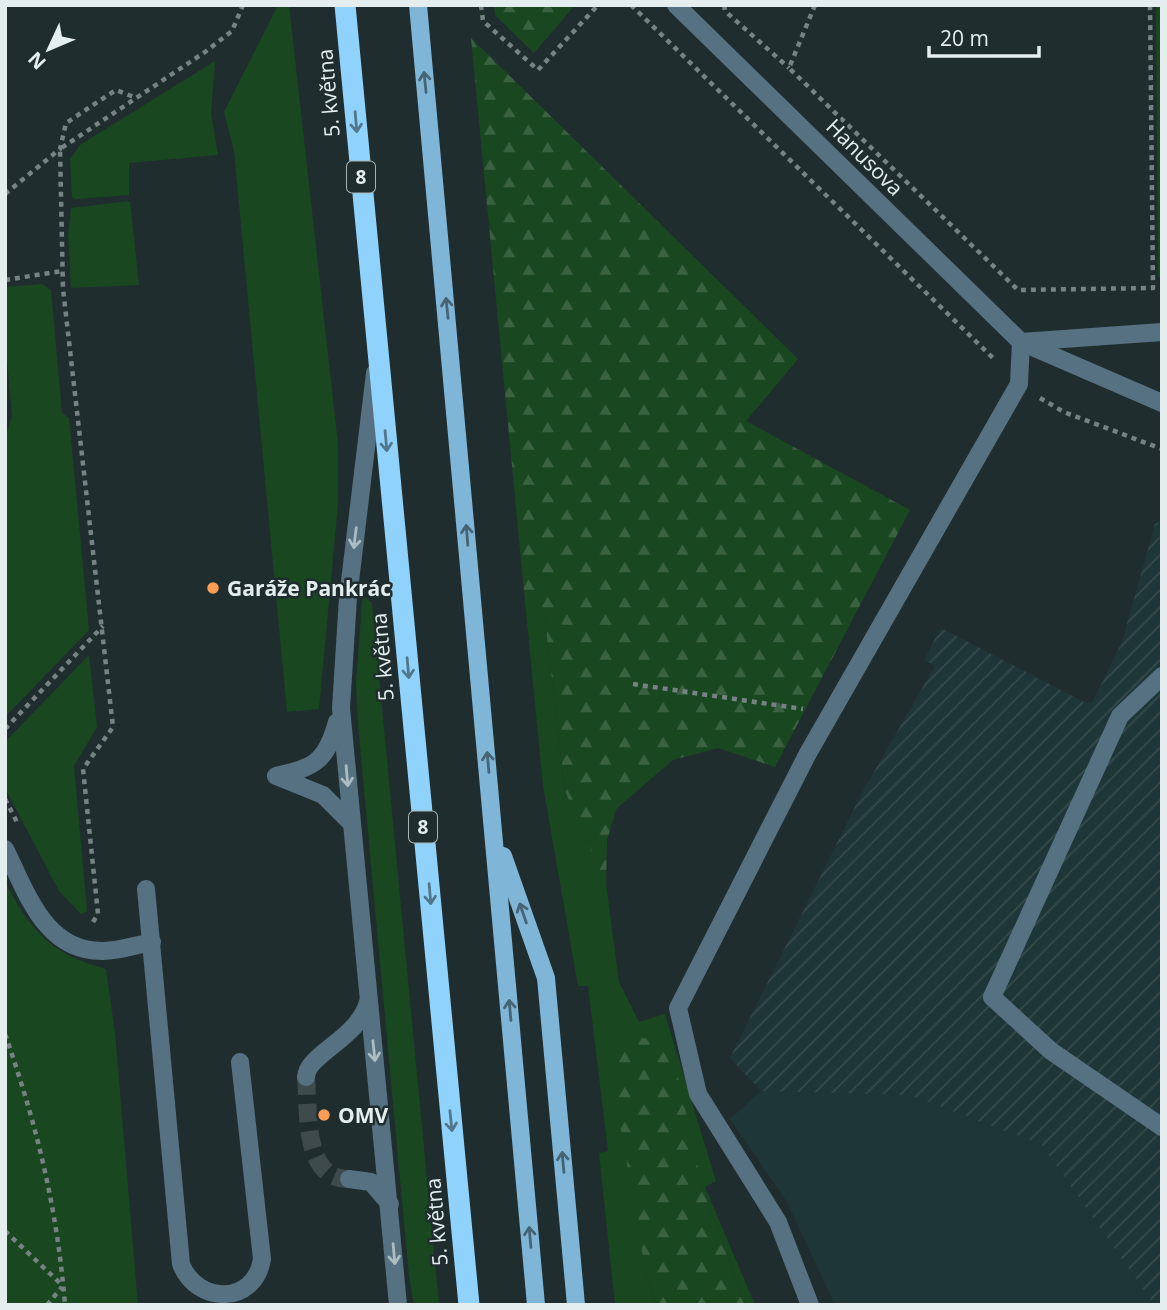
<svg xmlns="http://www.w3.org/2000/svg" width="1167" height="1310" font-family="'Open Sans',sans-serif">
<style>
.built{fill:#1f3638}
.industrial{fill:url(#industrial-furrows)}
.green{fill:#194720}
.forest{fill:url(#forest-firs)}
.lines{fill:none;stroke-linecap:round;stroke-linejoin:round}
.minor-tunnel{stroke:#3e4a4c;stroke-width:18;stroke-dasharray:18 9;stroke-linecap:butt}
.path{stroke:#778284;stroke-width:4.5;stroke-dasharray:5 5;stroke-linecap:butt}
.minor{stroke:#567181;stroke-width:18}
.major{stroke:#7fb6d8;stroke-width:18}
.highway{stroke:#8fd2fb;stroke-width:21}
.oneway{stroke:#466473}
.oneway2{stroke:#52778b}
.oneway3{stroke:#acbcc3}
.poi-dot{fill:#fc9d54;stroke:#202d2f;stroke-width:2.5}
.labels{text-anchor:middle;dominant-baseline:central;stroke-width:5;stroke-linejoin:round;paint-order:stroke}
.shield{fill:#202d2f;stroke:#aab4b5;stroke-width:2}
.shield-label{font-size:19px;font-weight:bold;fill:#e5eeef}
.street-label{font-size:21px;fill:#e5eeef;stroke:#202d2f}
.poi-label{font-size:21px;font-weight:bold;fill:#e5eeef;stroke:#202d2f;text-anchor:start}
</style>
<defs>
<pattern id="industrial-furrows" width="10" height="10" patternUnits="userSpaceOnUse" patternTransform="scale(1.75)"><rect width="10" height="10" fill="#1f3638"/><path d="M-1 1l2-2M0 10L10 0M9 11l2-2" fill="none" stroke="#354a4b"/></pattern>
<pattern id="forest-firs" width="22" height="20" patternUnits="userSpaceOnUse" patternTransform="scale(1.75)"><rect width="22" height="20" fill="#194720"/><path d="M5 1l3.5 6h-7zM16 11l3.5 6h-7z" fill="#3a6241"/></pattern>
</defs>
<rect width="100%" height="100%" fill="#202d2f"/>
<polygon class="built" points="761,1091 910,1095 1042,1145 1154,1305 835,1305 787,1202 730,1119"/>
<polygon class="industrial" points="1162,521 1162,1305 1154,1305 1042,1145 910,1095 761,1091 730,1058 864,789 935,666 924,660 941,628 1086,703 1092,703 1122,642 1155,524"/>
<g class="green">
<polygon points="278,5 289,5 338,444 338,504 319,709 287,712 234,151 224,112"/>
<polygon points="1156,5 1162,5 1162,277 1158,277"/>
<polygon points="215,61 211,113 218,155 129,163 129,195 75,199 72,197 70,159 80,145"/>
<polygon points="130,201 139,285 71,288 68,235 71,208"/>
<polygon points="42,284 51,290 62,413 69,418 89,630 5,717 5,439 12,416 5,337 5,287"/>
<polygon points="365,597 372,603 439,1305 414,1305 409,1276 358,724 356,684 362,601"/>
<polygon points="544,611 565,791 606,883 619,982 639,1022 665,1014 716,1181 705,1187 755,1305 745,1305 701,1182 645,1268 657,1305 615,1305 599,1153 608,1151 588,986 578,986 543,786 526,612"/>
<polygon points="89,655 97,727 74,766 87,911 81,914 59,891 5,788 5,742"/>
<path d="M 5,882 C 32,932 50,954 106,969 L 115,1033 L 138,1305 L 5,1305 Z"/>
</g>
<g class="forest">
<polygon points="494,5 575,5 534,53 495,15"/>
<polygon points="471,38 798,359 746,421 910,510 775,767 718,748 673,760 617,808 607,840 606,885 565,791 544,612 526,612"/>
<polygon points="631,1037 645,1038 664,1048 677,1073 701,1182 745,1305 657,1305 645,1268 611,1072 617,1049"/>
</g>
<g class="lines">
<path class="minor-tunnel" d="M 306,1077 C 309,1108 302,1180 349,1179"/>
<g class="path">
<polyline points="481,5 483,21 538,70 598,5"/>
<polyline points="631,5 994,359"/>
<polyline points="724,5 725,11 789,68"/>
<polyline points="815,5 789,68 1018,290 1153,288 1150,5"/>
<polyline points="5,194 60,149 66,123 116,90 134,97"/>
<polyline points="5,280 62,271"/>
<polyline points="1040,398 1064,412 1162,449"/>
<polyline points="633,684 803,709"/>
<polyline points="5,729 103,626"/>
<polyline points="5,799 18,824"/>
<polyline points="93,922 98,914 83,769 113,727 63,289 60,149 205,52 232,31 243,5"/>
<path d="M 5,1034 C 37,1126 57,1207 65,1305"/>
<polyline points="5,1231 62,1285"/>
<polyline points="47,1305 62,1287"/>
</g>
<g class="minor">
<polyline points="676,5 1021,342 1162,403"/>
<polyline points="375,373 348,598 341,708 398,1305"/>
<polyline points="1162,676 1120,716 992,997 1051,1051 1162,1127"/>
<path d="M 337,722 C 326,762 315,767 276,776 L 323,795 L 351,823"/>
<path d="M 5,849 C 27,893 45,952 103,951 C 119,951 136,945 152,942"/>
<path d="M 146,889 L 181,1264 C 197,1305 255,1305 262,1259 L 240,1062"/>
<path d="M 306,1077 C 307,1054 359,1038 368,1002"/>
<polyline points="349,1179 371,1182 390,1204"/>
<polyline points="810,1305 778,1222 698,1094 678,1008 807,755 1019,384 1021,342 1162,332"/>
</g>
<g class="major">
<polyline points="418,5 536,1305"/>
<polyline points="503,856 546,978 576,1305"/>
</g>
<polyline class="highway" points="345,5 469,1305"/>
</g>
<defs><path id="oneway-shaft" d="M-6 0H5M1.5-3L5.5 0L1.5 3" fill="none" stroke-width="1.6" stroke-linecap="round" stroke-linejoin="round" transform="scale(1.75)"/></defs>
<g class="oneway">
<use href="#oneway-shaft" transform="translate(425 82) rotate(-96)"/>
<use href="#oneway-shaft" transform="translate(447 308) rotate(-96)"/>
<use href="#oneway-shaft" transform="translate(467 535) rotate(-95)"/>
<use href="#oneway-shaft" transform="translate(488 762) rotate(-95)"/>
<use href="#oneway-shaft" transform="translate(523 913) rotate(-109)"/>
<use href="#oneway-shaft" transform="translate(510 1010) rotate(-95)"/>
<use href="#oneway-shaft" transform="translate(563 1162) rotate(-95)"/>
<use href="#oneway-shaft" transform="translate(530 1237) rotate(-95)"/>
</g>
<g class="oneway2">
<use href="#oneway-shaft" transform="translate(356 122) rotate(85)"/>
<use href="#oneway-shaft" transform="translate(386 441) rotate(85)"/>
<use href="#oneway-shaft" transform="translate(408 668) rotate(85)"/>
<use href="#oneway-shaft" transform="translate(430 894) rotate(85)"/>
<use href="#oneway-shaft" transform="translate(451 1121) rotate(84)"/>
</g>
<g class="oneway3">
<use href="#oneway-shaft" transform="translate(355 538) rotate(97)"/>
<use href="#oneway-shaft" transform="translate(347 776) rotate(85)"/>
<use href="#oneway-shaft" transform="translate(374 1051) rotate(84)"/>
<use href="#oneway-shaft" transform="translate(394 1254) rotate(85)"/>
</g>
<g class="poi-dot">
<circle cx="213" cy="588" r="7"/>
<circle cx="324" cy="1115" r="7"/>
</g>
<g class="labels">
<g class="shield">
<rect x="347" y="161.5" width="28" height="31" rx="5"/>
<rect x="409" y="811.5" width="28" height="31" rx="5"/>
</g>
<g class="shield-label">
<text x="361" y="177">8</text>
<text x="423" y="827">8</text>
</g>
<g class="street-label">
<text transform="translate(328 93) rotate(-95)">5. května</text>
<text transform="translate(865 157) rotate(45)">Hanusova</text>
<text transform="translate(382 657) rotate(-95)">5. května</text>
<text transform="translate(436 1222) rotate(-95)">5. května</text>
</g>
<g class="poi-label">
<text x="227" y="588">Garáže Pankrác</text>
<text x="338" y="1115">OMV</text>
</g>
</g>
<rect width="1167" height="1310" fill="none" stroke="#e5eeef" stroke-width="14"/>
<g transform="translate(49 49) rotate(226)" stroke="#202d2f" stroke-width="5" paint-order="stroke">
<path d="M0-5L12 26L0 18L-12 26Z" fill="#e5eeef"/>
<text y="-10" font-size="19" font-weight="bold" text-anchor="middle" fill="#e5eeef">N</text>
</g>
<path d="M929 46v10h110v-10" fill="none" stroke="#e5eeef" stroke-width="3.5"/>
<text x="940" y="46" font-size="21" fill="#e5eeef" stroke="#202d2f" stroke-width="5" paint-order="stroke">20 m</text>
</svg>
